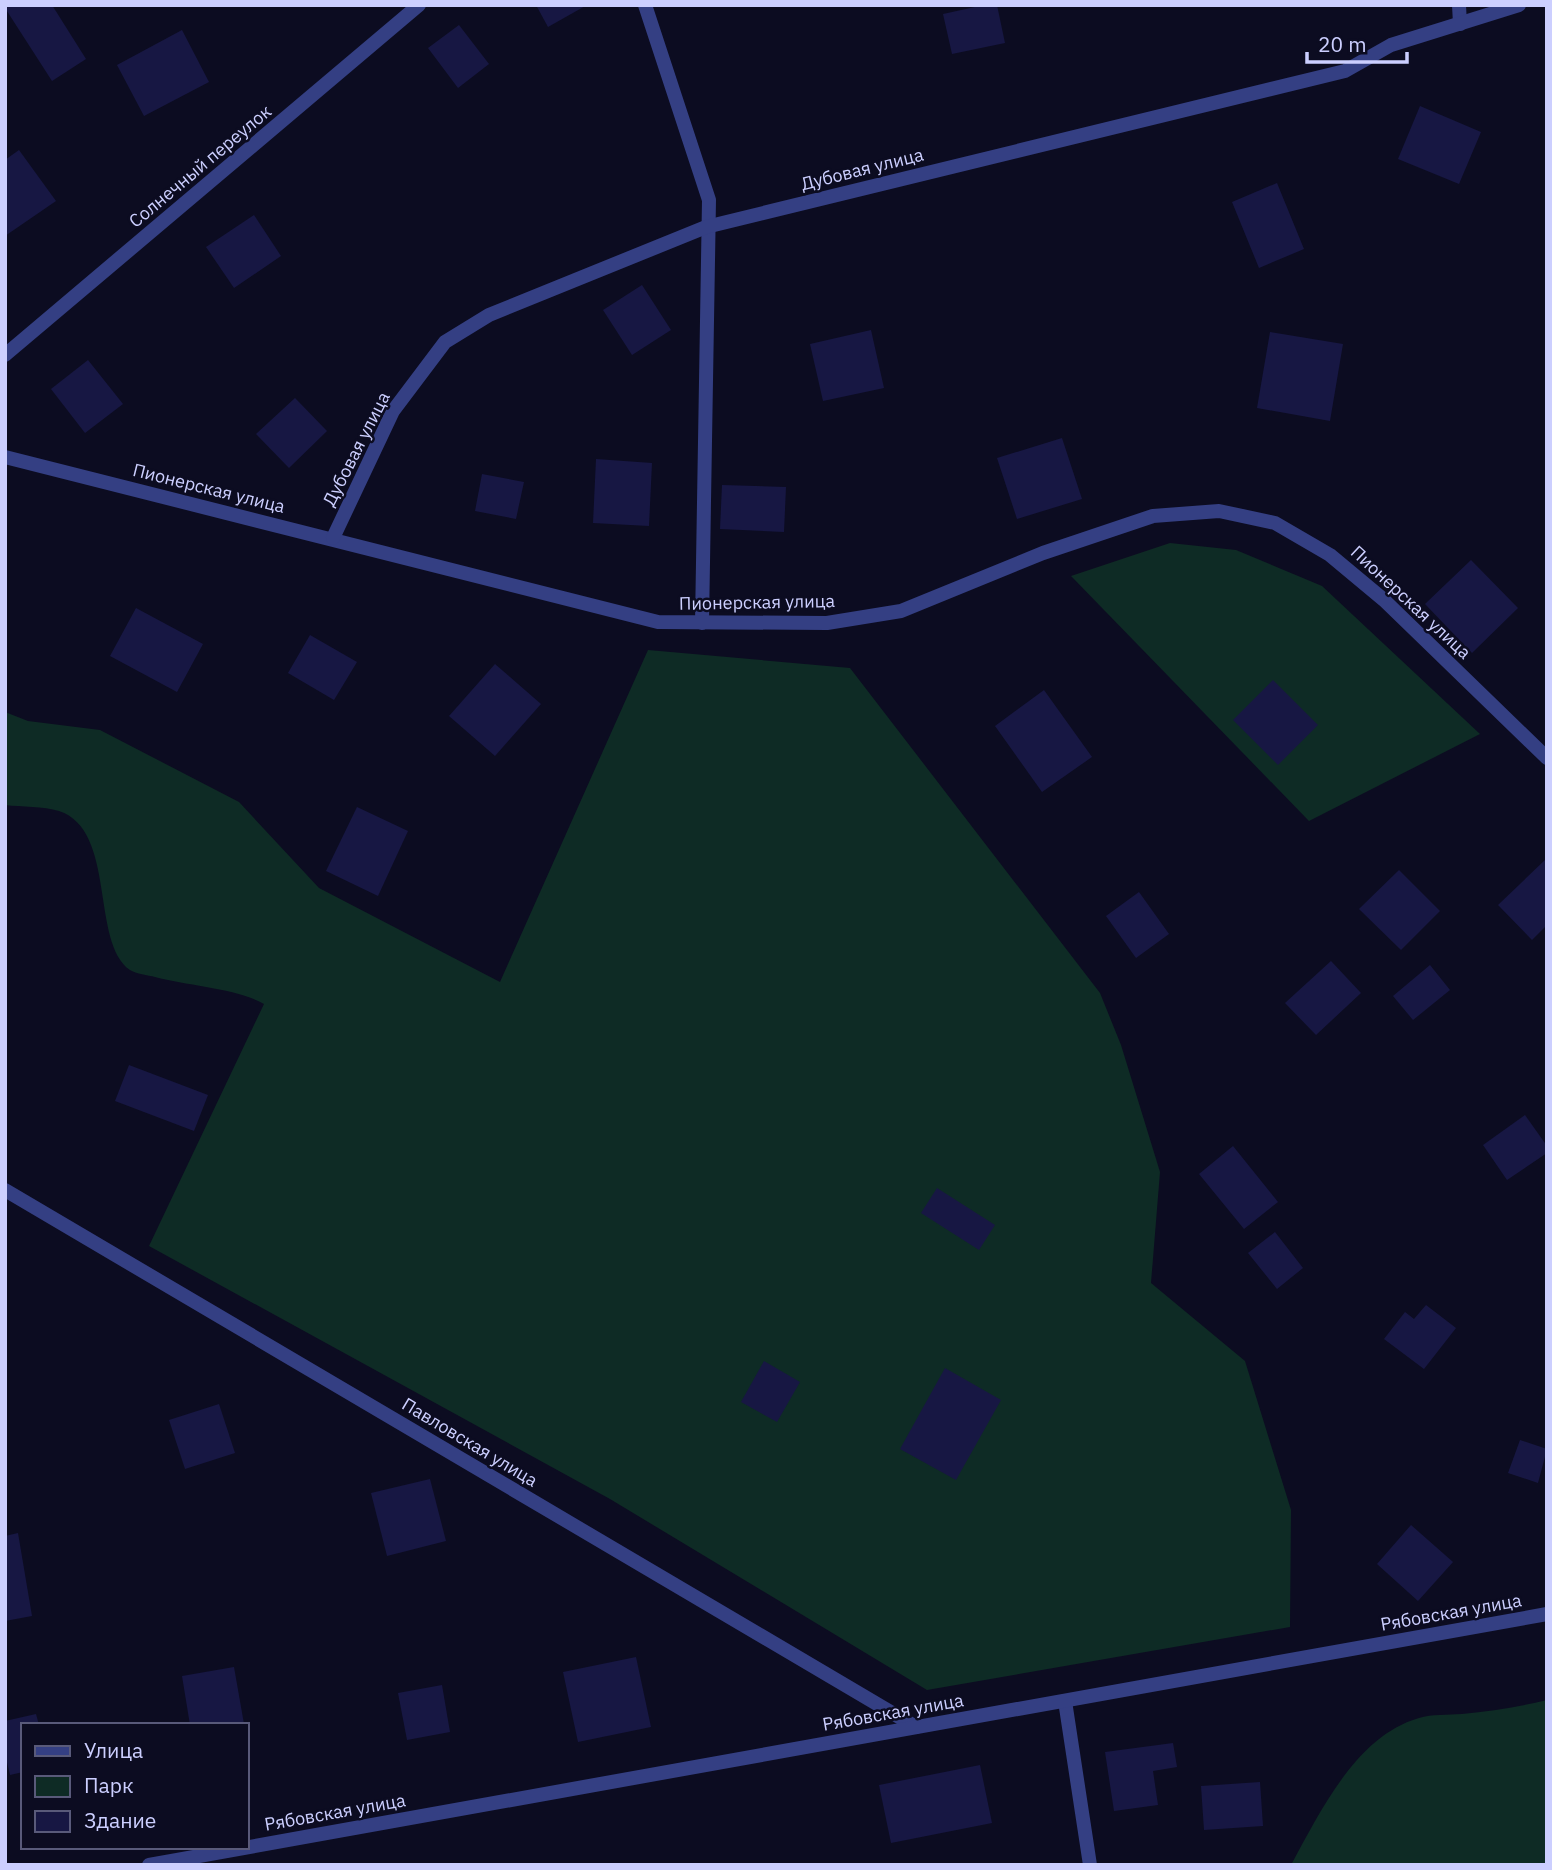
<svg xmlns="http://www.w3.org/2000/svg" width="1552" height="1870" font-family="'IBM Plex Sans',sans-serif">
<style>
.green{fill:#0e2b25}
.building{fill:#171743}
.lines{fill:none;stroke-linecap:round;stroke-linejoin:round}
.lane{stroke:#343f83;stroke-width:14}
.street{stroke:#343f83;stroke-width:14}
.labels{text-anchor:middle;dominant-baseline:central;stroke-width:5;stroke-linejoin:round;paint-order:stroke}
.street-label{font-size:18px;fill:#cccfff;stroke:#0c0c21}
</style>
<rect width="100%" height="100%" fill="#0c0c21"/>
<g class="green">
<polygon points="1170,543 1236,550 1322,586 1480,734 1309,821 1071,576"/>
<path d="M 648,650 L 850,668 L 1100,993 L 1121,1045 L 1160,1172 L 1151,1283 L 1245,1361 L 1291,1510 L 1290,1627 L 927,1690 L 610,1499 L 149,1246 L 264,1004 C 236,988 188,986 155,977 C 148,975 136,974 130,970 C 90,942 117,830 59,811 C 43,806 22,807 5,805 L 5,712 L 28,721 L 100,730 L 239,802 L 319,888 L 500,982 Z"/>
<path d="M 1547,1700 L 1547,1865 L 1291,1865 C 1320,1812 1356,1736 1419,1718 C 1432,1714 1448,1715 1462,1714 C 1491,1711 1518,1707 1547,1700 Z"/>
</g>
<g class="building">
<polygon points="7,5 52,5 86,59 52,81 5,8"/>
<polygon points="536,5 587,5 548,27"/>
<polygon points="984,5 997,5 1005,43 952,54 943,14"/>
<polygon points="459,25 489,64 458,88 428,48"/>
<polygon points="182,30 209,82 144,116 117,65"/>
<polygon points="1420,106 1481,132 1459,184 1398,159"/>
<polygon points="19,150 56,201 5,236 5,160"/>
<polygon points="1277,183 1304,249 1259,268 1232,202"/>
<polygon points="254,215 281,256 234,288 206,247"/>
<polygon points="642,285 671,330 632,355 603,310"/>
<polygon points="871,330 884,388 823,401 810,344"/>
<polygon points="1270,332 1343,344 1330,421 1257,408"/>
<polygon points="88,360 123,404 85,433 51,389"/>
<polygon points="295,398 327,431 289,468 256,434"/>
<polygon points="1062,438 1082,499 1017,519 997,458"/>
<polygon points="596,459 652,463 649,526 593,523"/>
<polygon points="482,474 524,482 516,519 475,511"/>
<polygon points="722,485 786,487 784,532 720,529"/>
<polygon points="1471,560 1518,608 1472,653 1425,604"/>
<polygon points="136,608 203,644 177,692 110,656"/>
<polygon points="310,635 357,662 334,700 288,673"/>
<polygon points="495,664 541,704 495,756 449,716"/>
<polygon points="1273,680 1318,725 1278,765 1233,720"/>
<polygon points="1044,690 1092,757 1042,792 995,726"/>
<polygon points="357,807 408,831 378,896 326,871"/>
<polygon points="1547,858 1547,925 1532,940 1498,905"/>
<polygon points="1399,870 1440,911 1401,950 1359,909"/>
<polygon points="1139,892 1169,934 1136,958 1106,916"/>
<polygon points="1331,961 1361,993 1316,1035 1285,1003"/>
<polygon points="1430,965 1450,990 1413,1020 1393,996"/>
<polygon points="129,1065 208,1095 194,1131 115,1101"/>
<polygon points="1525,1115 1547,1146 1547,1153 1507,1180 1483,1145"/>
<polygon points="1233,1146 1278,1202 1244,1229 1199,1174"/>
<polygon points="937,1188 995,1225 979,1250 921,1213"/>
<polygon points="1275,1232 1303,1268 1277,1289 1248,1253"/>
<polygon points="1426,1305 1456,1328 1424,1369 1384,1339 1405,1312 1414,1319"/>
<polygon points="764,1361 800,1382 777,1422 741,1402"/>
<polygon points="945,1368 1001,1400 956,1480 900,1449"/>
<polygon points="219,1404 235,1453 185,1469 169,1420"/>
<polygon points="1520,1440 1547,1449 1538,1483 1508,1473"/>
<polygon points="430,1479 446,1541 387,1556 371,1493"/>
<polygon points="1411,1525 1453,1562 1418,1601 1377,1564"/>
<polygon points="18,1533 32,1616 5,1621 5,1536"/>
<polygon points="636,1657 651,1727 578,1742 563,1672"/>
<polygon points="234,1667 244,1724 190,1725 182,1676"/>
<polygon points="442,1685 450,1732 407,1740 398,1693"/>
<polygon points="36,1714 39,1725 23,1725 23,1772 10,1775 5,1754 5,1721"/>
<polygon points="1173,1743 1177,1767 1153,1771 1158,1805 1114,1811 1105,1752"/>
<polygon points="980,1765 992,1823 891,1843 879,1785"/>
<polygon points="1260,1782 1263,1826 1204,1830 1201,1786"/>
</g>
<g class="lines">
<g class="lane">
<polyline points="645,5 709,200 702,623"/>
<polyline points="1459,5 1460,24"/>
<polyline points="1065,1701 1090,1865"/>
</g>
<g class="street">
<polyline points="5,355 419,5"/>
<polyline points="5,457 658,622 827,623 901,611 1043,553 1153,516 1219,511 1275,523 1330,555 1384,600 1547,758"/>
<polyline points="333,538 393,411 445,342 489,315 706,227 1345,71 1391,45 1519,5"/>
<polyline points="5,1190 916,1727"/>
<polyline points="149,1865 1547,1614"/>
</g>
</g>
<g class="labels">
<g class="street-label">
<text transform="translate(200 166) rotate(-40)">Солнечный переулок</text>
<text transform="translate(862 169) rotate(-14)">Дубовая улица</text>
<text transform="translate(356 449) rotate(-63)">Дубовая улица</text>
<text transform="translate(209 488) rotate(14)">Пионерская улица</text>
<text transform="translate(757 602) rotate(-1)">Пионерская улица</text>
<text transform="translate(1411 602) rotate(43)">Пионерская улица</text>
<text transform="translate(470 1442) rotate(31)">Павловская улица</text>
<text transform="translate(1451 1612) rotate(-10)">Рябовская улица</text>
<text transform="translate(893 1712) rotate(-10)">Рябовская улица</text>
<text transform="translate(335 1812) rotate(-10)">Рябовская улица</text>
</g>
</g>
<rect width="1552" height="1870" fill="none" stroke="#cccfff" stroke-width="14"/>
<rect x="21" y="1723" width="228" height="126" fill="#0c0c21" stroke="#595a7a" stroke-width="2"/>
<rect x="35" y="1746" width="35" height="10" fill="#343f83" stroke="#595a7a" stroke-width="2"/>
<text x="84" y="1758" font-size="21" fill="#cccfff">Улица</text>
<rect x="35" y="1776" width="35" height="21" fill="#0e2b25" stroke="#595a7a" stroke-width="2"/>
<text x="84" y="1793" font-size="21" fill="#cccfff">Парк</text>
<rect x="35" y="1811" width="35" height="21" fill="#171743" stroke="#595a7a" stroke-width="2"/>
<text x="84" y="1828" font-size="21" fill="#cccfff">Здание</text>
<path d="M1307 52v10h100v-10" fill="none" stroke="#cccfff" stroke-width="3.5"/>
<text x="1318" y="52" font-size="21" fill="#cccfff" stroke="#0c0c21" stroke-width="5" paint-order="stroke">20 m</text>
</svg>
